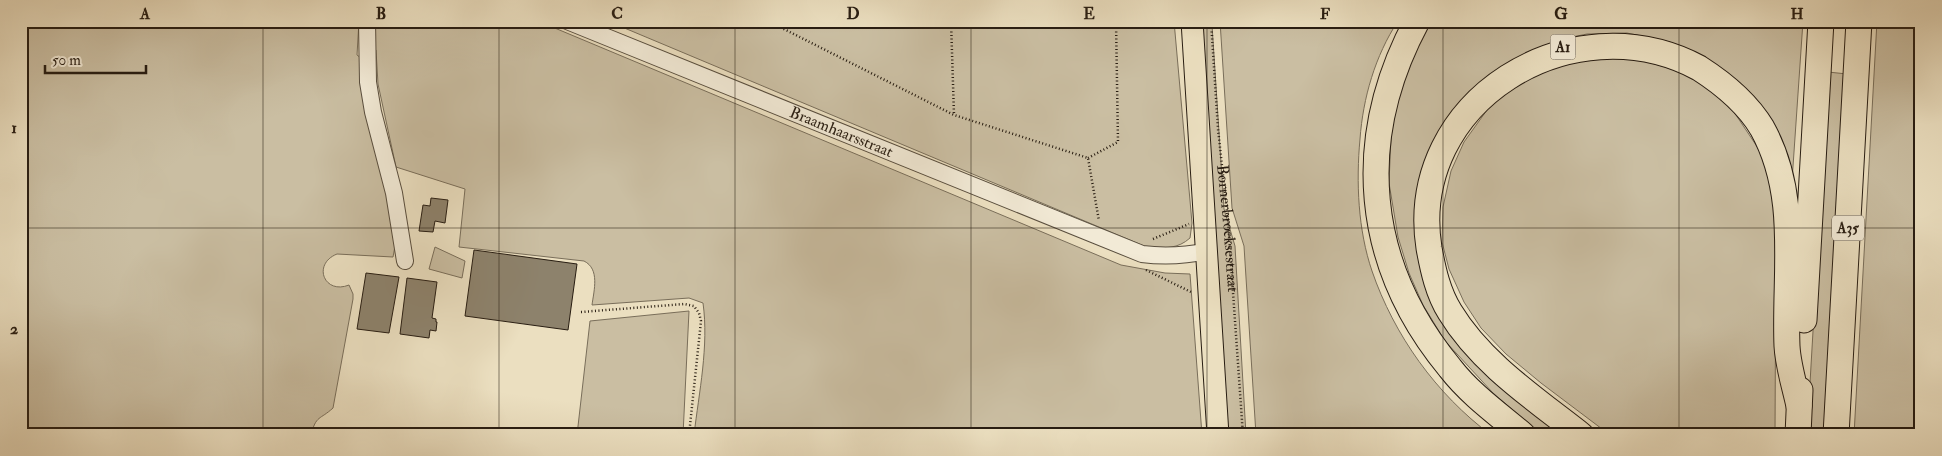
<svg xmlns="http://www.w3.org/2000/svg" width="1942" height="456" font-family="'IM FELL Double Pica',serif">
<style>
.green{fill:#cabea2;stroke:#796e5a}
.building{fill:#8d826c;stroke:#281d12}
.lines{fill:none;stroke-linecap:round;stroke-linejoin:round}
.minor-casing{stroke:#594e3e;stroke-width:18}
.major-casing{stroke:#281d12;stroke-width:23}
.highway-casing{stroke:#281d12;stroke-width:27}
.path{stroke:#281d12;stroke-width:2.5;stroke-dasharray:1 2.5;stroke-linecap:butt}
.minor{stroke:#f2ead6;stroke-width:16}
.major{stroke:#ebdfc0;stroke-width:21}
.highway{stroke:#ebdfc0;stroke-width:25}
.grid{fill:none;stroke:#281d12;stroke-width:1;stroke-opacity:0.55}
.labels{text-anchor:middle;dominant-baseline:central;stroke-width:5;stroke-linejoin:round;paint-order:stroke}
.shield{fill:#f2ead6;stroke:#655a4d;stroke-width:1}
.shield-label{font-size:15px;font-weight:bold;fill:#281d12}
.street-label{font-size:16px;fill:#281d12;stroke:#f2ead6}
.neatline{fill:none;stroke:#281d12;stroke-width:2}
.grid-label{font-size:16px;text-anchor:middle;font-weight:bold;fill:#281d12}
</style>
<rect width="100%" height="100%" fill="#ebdfc0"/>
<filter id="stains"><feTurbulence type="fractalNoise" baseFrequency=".004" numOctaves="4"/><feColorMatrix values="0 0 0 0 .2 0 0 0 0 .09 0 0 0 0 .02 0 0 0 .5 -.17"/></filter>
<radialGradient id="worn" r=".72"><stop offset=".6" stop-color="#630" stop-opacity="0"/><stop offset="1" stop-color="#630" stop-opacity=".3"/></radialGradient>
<g class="green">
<path d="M 21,21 L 359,21 L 357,55 L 361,58 L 398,230 L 393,257 L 337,254 C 312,264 324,295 349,285 L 353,294 L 353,299 L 333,408 C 320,420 316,415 311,435 L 21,435 Z"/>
<path d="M 370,21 L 538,21 L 1121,265 L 1165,273 L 1190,274 L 1202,435 L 694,435 C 699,392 709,346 703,303 L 689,298 L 592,305 C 594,290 600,269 584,261 L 459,247 L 465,189 L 396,167 L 378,84 L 376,50 L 370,44 Z"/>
<path d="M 623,21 L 1174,21 L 1192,223 L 1190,238 C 1178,249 1165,248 1149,248 L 622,27 Z"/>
<polygon points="1199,21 1211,21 1212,25 1224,209 1235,246 1246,435 1227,435"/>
<path d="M 1220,21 L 1398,21 C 1375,56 1363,98 1360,139 C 1356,182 1358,230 1372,271 C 1394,335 1436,394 1491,435 L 1256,435 L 1244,246 L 1232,208 Z"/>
<polygon points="1429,21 1803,21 1792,181 1710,63 1670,42 1627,33 1587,34 1562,39 1523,56 1493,75 1444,134 1433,284 1574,435 1542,435 1493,393 1445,341 1423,305 1409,273 1398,237 1389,183 1391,137 1397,95"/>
<polygon points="1877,21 1921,21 1921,435 1854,435"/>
<polygon points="1613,52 1686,73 1715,93 1734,112 1758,148 1766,165 1770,181 1776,220 1775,435 1610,435 1541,383 1506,354 1481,328 1464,302 1449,269 1442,242 1443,207 1451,171 1464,142 1487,110 1510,88 1547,66"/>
<polygon points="1828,72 1847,74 1827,435 1807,435"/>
<polygon points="435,247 465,261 462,278 429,269"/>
<polygon points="689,311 683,435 577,435 590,321"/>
</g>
<g class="building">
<polygon points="431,198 448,200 445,223 435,221 433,232 419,231 423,205 430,206"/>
<polygon points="474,250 577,264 568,330 465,316"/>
<polygon points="366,273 399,277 389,333 357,329"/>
<polygon points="407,278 437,282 432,318 436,319 436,322 437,322 436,331 430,330 429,338 400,334"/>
</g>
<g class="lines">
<g class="minor-casing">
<g id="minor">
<polyline points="367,21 368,82 373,112 394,193 405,261"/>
<path id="s2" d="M 567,21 L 1142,254 C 1165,257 1184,256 1207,251"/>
</g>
</g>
<g class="major-casing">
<polyline id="major" points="1192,21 1218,435"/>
</g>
<g class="highway-casing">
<g id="highway">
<path d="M 1417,21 C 1353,140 1364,264 1450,368 C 1470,394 1498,414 1523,435"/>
<polyline points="1804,320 1821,21"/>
<path d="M 1581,435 C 1534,398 1481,363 1450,312 C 1438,293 1433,270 1429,248 C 1406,101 1572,0 1699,68 C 1724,84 1747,103 1762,128 C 1800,196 1784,272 1787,346 C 1788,366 1795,387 1799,406"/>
<polyline points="1798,435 1800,390"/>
<polyline points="1836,435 1859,21"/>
</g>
</g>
<g class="path">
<polyline points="768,21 954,115 1088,158 1099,221"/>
<polyline points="951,21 954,115"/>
<path id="s1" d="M 1211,21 L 1218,129 L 1228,221 L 1243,435"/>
<polyline points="1088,158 1118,142 1116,21"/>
<polyline points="1153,239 1189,224"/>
<polyline points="1146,270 1193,293"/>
<polyline points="581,312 684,304 694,306 699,313 701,321 689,435"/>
</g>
<use href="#minor" class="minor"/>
<use href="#major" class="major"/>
<use href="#highway" class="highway"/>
</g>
<path class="grid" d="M 263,21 L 263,435M 499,21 L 499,435M 735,21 L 735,435M 971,21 L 971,435M 1207,21 L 1207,435M 1443,21 L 1443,435M 1679,21 L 1679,435M 21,228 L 1921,228"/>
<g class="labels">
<g class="shield">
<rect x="1550.5" y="34.5" width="25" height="25" rx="4"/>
<rect x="1832" y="215.5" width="32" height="25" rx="4"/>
</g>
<g class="shield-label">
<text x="1563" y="47">A1</text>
<text x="1848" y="228">A35</text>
</g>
<g class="street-label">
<text stroke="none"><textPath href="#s2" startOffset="296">Braamhaarsstraat</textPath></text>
<text stroke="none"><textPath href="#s1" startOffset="208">Bornerbroeksestraat</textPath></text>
</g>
</g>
<rect width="1942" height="456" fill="none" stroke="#ebdfc0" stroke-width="55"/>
<path d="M45 65v8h101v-8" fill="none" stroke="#281d12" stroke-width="2.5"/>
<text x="52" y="65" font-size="15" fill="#281d12" stroke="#f2ead6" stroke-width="4" paint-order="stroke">50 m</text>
<rect x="28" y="28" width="1886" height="400" class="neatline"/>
<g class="grid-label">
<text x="145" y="19">A</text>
<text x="381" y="19">B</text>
<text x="617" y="19">C</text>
<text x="853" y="19">D</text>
<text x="1089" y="19">E</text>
<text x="1325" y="19">F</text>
<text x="1561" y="19">G</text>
<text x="1797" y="19">H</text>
<text x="14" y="133">1</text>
<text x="14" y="334">2</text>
</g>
<rect width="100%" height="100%" filter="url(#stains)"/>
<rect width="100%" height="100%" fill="url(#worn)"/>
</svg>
